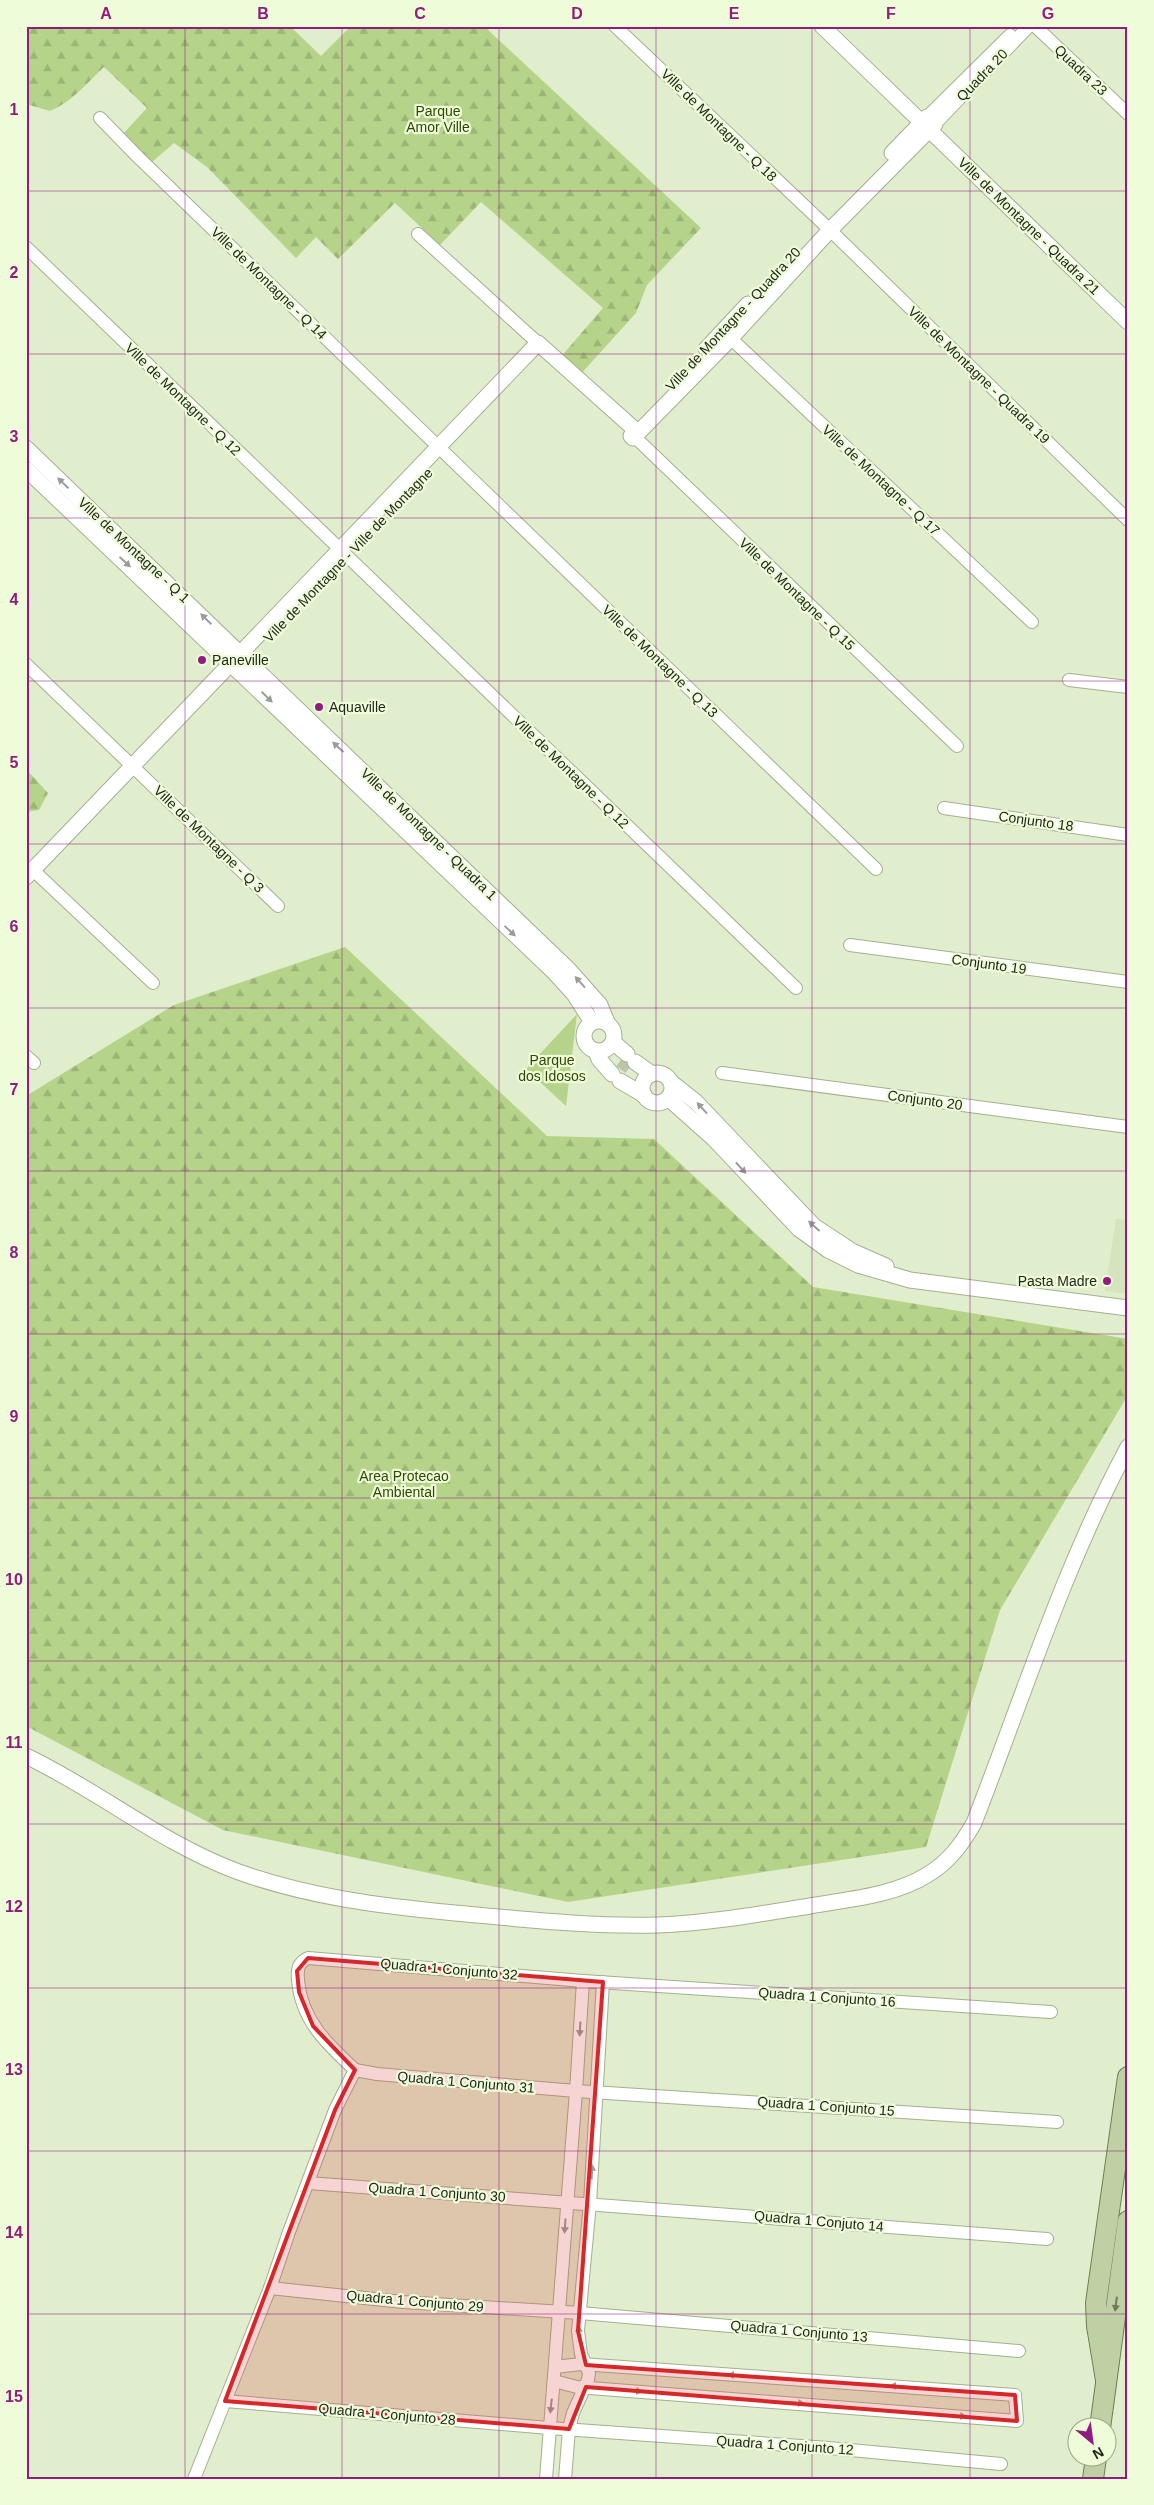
<svg xmlns="http://www.w3.org/2000/svg" width="1154" height="2505" font-family="Helvetica,sans-serif">
<style>
.built{fill:#d4e4bd}
.forest{fill:url(#forest-firs)}
.park{fill:#b6d38a}
.lines{fill:none;stroke-linecap:round;stroke-linejoin:round}
.tertiary-tunnel{stroke:#b9c6a9;stroke-width:15;stroke-dasharray:15 8;stroke-linecap:butt}
.minor-casing{stroke:#a3b090;stroke-width:14}
.tertiary-casing{stroke:#a3b090;stroke-width:17}
.primary-casing{stroke:#6c804d;stroke-width:22}
.minor{stroke:#fff;stroke-width:12}
.tertiary{stroke:#fff;stroke-width:15}
.primary{stroke:#c0d0a5;stroke-width:20}
.oneway{fill:#9a9c97}
.oneway2{fill:#707a5e}
.marked{fill:#d62828;fill-opacity:0.2;stroke:#d62828;stroke-width:4;stroke-linejoin:round}
.grid{fill:none;stroke:#901d7d;stroke-width:1;stroke-opacity:0.55}
.poi-dot{fill:#901d7d;stroke:#eefcda;stroke-width:2}
.labels{text-anchor:middle;dominant-baseline:central;stroke-width:4.5;stroke-linejoin:round;paint-order:stroke}
.street-label{font-size:14px;fill:#1f2418;stroke:#eefcda}
.park-label{font-size:14px;fill:#324700;stroke:#eefcda}
.poi-label{font-size:14px;fill:#1f2418;stroke:#eefcda;text-anchor:start}
.neatline{fill:none;stroke:#901d7d;stroke-width:2}
.grid-label{font-size:16px;text-anchor:middle;font-weight:bold;fill:#901d7d}
</style>
<defs>
<pattern id="forest-firs" width="22" height="20" patternUnits="userSpaceOnUse" patternTransform="scale(1.25)"><rect width="22" height="20" fill="#b6d38a"/><path d="M5 1l3.5 6h-7zM16 11l3.5 6h-7z" fill="#9cb576"/></pattern>
</defs>
<rect width="100%" height="100%" fill="#e0eecd"/>
<polygon class="built" points="1116,1219 1128,1220 1128,1294 1105,1291"/>
<g class="forest">
<path d="M 26,26 L 290,26 L 321,56 L 351,26 L 492,26 L 488,30 L 701,228 L 647,285 L 636,313 L 579,376 L 559,359 L 603,308 L 481,202 L 440,245 L 395,203 L 338,259 L 316,237 L 296,258 L 207,167 L 174,143 L 152,162 L 123,134 L 147,108 L 104,67 C 87,83 73,101 50,111 L 26,104 Z"/>
<polygon points="26,769 48,793 39,810 26,812"/>
<polygon points="345,947 547,1136 654,1139 813,1287 1128,1339 1128,1395 1000,1610 926,1847 568,1902 223,1830 26,1726 26,1096 174,1005"/>
</g>
<polygon class="park" points="577,1014 566,1106 526,1069"/>
<g class="lines">
<polyline class="tertiary-tunnel" points="621,1060 630,1067"/>
<g class="minor-casing">
<g id="minor">
<polyline points="615,26 830,230 1128,520"/>
<polyline points="1035,26 1128,114"/>
<polyline points="927,117 1010,35"/>
<polyline points="100,118 138,157 876,869"/>
<polyline points="935,124 1029,26"/>
<polyline points="418,234 538,343"/>
<polyline points="26,247 796,988"/>
<polyline points="724,332 1032,622"/>
<polyline points="633,438 638,440 957,746"/>
<polyline points="26,664 278,906"/>
<polyline points="1069,680 1128,687"/>
<polyline points="944,808 1128,835"/>
<polyline points="33,870 153,983"/>
<polyline points="850,945 1128,982"/>
<polyline points="26,1056 34,1063"/>
<polyline points="722,1073 1128,1127"/>
<path d="M 355,2070 C 327,2044 301,2020 298,1980 C 297,1969 298,1963 308,1958 L 583,1981 L 1051,2012"/>
<polyline points="355,2070 377,2074 576,2091 1057,2122"/>
<polyline points="308,2183 1047,2239"/>
<polyline points="270,2288 403,2302 580,2313 1019,2351"/>
<polyline points="554,2381 577,2387 1017,2421 1015,2395 581,2364 555,2367"/>
<polyline points="225,2401 549,2428 829,2448 1001,2464"/>
<polyline points="194,2479 270,2288 289,2232 335,2110 355,2070"/>
<polyline points="546,2479 576,2091 583,1981"/>
<polyline points="565,2479 569,2429 573,2413 588,2380 589,2373 581,2354 578,2331 590,2203 603,1982"/>
</g>
</g>
<g class="tertiary-casing">
<g id="tertiary">
<polyline points="822,26 1128,322"/>
<polyline points="892,153 927,117"/>
<polyline points="706,349 748,304"/>
<polyline points="631,436 633,438 731,338 830,230 935,124"/>
<polyline points="26,448 569,970 600,1005 607,1022"/>
<polyline points="26,469 553,971 574,994 592,1022"/>
<polyline points="26,877 538,343 632,427 636,434"/>
<circle cx="599" cy="1036" r="15"/>
<polyline points="613,1042 627,1054"/>
<polyline points="596,1051 599,1059 612,1074"/>
<polyline points="635,1062 652,1074"/>
<circle cx="657" cy="1088" r="15"/>
<polyline points="620,1081 644,1095"/>
<polyline points="672,1083 696,1102 814,1226 852,1251 886,1266"/>
<polyline points="668,1098 715,1140 799,1229 828,1250 858,1265 910,1280 1128,1308"/>
<path d="M 26,1756 C 98,1790 161,1843 236,1871 C 307,1897 381,1906 455,1913 C 522,1919 591,1927 658,1925 C 710,1923 759,1914 810,1906 C 849,1899 893,1896 927,1875 C 949,1862 962,1844 974,1823 C 1023,1697 1064,1566 1128,1447"/>
</g>
</g>
<g class="primary-casing">
<g id="primary">
<polyline points="1106,2380 1097,2326 1096,2303 1128,2077"/>
<polyline points="1100,2428 1128,2221"/>
<polyline points="1093,2479 1096,2458"/>
</g>
</g>
<use href="#minor" class="minor"/>
<use href="#tertiary" class="tertiary"/>
<use href="#primary" class="primary"/>
</g>
<defs><path id="oneway-solid" d="M-6-.8H1V-3.2L6.5 0L1 3.2V.8H-6Z" transform="scale(1.25)"/></defs>
<g class="oneway">
<use href="#oneway-solid" transform="translate(63 483) rotate(-136)"/>
<use href="#oneway-solid" transform="translate(125 562) rotate(43)"/>
<use href="#oneway-solid" transform="translate(206 619) rotate(-136)"/>
<use href="#oneway-solid" transform="translate(267 697) rotate(44)"/>
<use href="#oneway-solid" transform="translate(338 747) rotate(-137)"/>
<use href="#oneway-solid" transform="translate(510 931) rotate(43)"/>
<use href="#oneway-solid" transform="translate(580 982) rotate(-132)"/>
<use href="#oneway-solid" transform="translate(702 1108) rotate(-132)"/>
<use href="#oneway-solid" transform="translate(741 1168) rotate(47)"/>
<use href="#oneway-solid" transform="translate(814 1226) rotate(-138)"/>
<use href="#oneway-solid" transform="translate(580 2029) rotate(93)"/>
<use href="#oneway-solid" transform="translate(592 2172) rotate(-87)"/>
<use href="#oneway-solid" transform="translate(565 2226) rotate(94)"/>
<use href="#oneway-solid" transform="translate(579 2333) rotate(-90)"/>
<use href="#oneway-solid" transform="translate(735 2375) rotate(-176)"/>
<use href="#oneway-solid" transform="translate(897 2386) rotate(-176)"/>
<use href="#oneway-solid" transform="translate(635 2391) rotate(5)"/>
<use href="#oneway-solid" transform="translate(797 2403) rotate(5)"/>
<use href="#oneway-solid" transform="translate(551 2406) rotate(96)"/>
<use href="#oneway-solid" transform="translate(959 2416) rotate(5)"/>
</g>
<use class="oneway2" href="#oneway-solid" transform="translate(1116 2304) rotate(97)"/>
<path class="marked" d="M 308,1958 L 603,1982 L 578,2331 L 586,2365 L 1015,2395 L 1017,2421 L 586,2387 L 569,2429 L 225,2401 L 335,2110 L 355,2070 L 313,2026 L 299,1992 L 297,1971 Z"/>
<path class="grid" d="M 185,26 L 185,2479M 342,26 L 342,2479M 499,26 L 499,2479M 656,26 L 656,2479M 812,26 L 812,2479M 970,26 L 970,2479M 26,191 L 1128,191M 26,354 L 1128,354M 26,518 L 1128,518M 26,681 L 1128,681M 26,844 L 1128,844M 26,1008 L 1128,1008M 26,1171 L 1128,1171M 26,1334 L 1128,1334M 26,1498 L 1128,1498M 26,1661 L 1128,1661M 26,1824 L 1128,1824M 26,1988 L 1128,1988M 26,2151 L 1128,2151M 26,2314 L 1128,2314"/>
<g class="poi-dot">
<circle cx="202" cy="660" r="5"/>
<circle cx="319" cy="707" r="5"/>
<circle cx="1107" cy="1281" r="5"/>
</g>
<g class="labels">
<g class="street-label">
<text transform="translate(1081 70) rotate(43)">Quadra 23</text>
<text transform="translate(982 75) rotate(-46)">Quadra 20</text>
<text transform="translate(719 125) rotate(44)">Ville de Montagne - Q 18</text>
<text transform="translate(1029 226) rotate(44)">Ville de Montagne - Quadra 21</text>
<text transform="translate(269 283) rotate(44)">Ville de Montagne - Q 14</text>
<text transform="translate(733 319) rotate(-47)">Ville de Montagne - Quadra 20</text>
<text transform="translate(979 375) rotate(44)">Ville de Montagne - Quadra 19</text>
<text transform="translate(183 399) rotate(44)">Ville de Montagne - Q 12</text>
<text transform="translate(881 480) rotate(43)">Ville de Montagne - Q 17</text>
<text transform="translate(134 550) rotate(43)">Ville de Montagne - Q 1</text>
<text transform="translate(348 555) rotate(-46)">Ville de Montagne - Ville de Montagne</text>
<text transform="translate(797 594) rotate(44)">Ville de Montagne - Q 15</text>
<text transform="translate(660 661) rotate(44)">Ville de Montagne - Q 13</text>
<text transform="translate(571 772) rotate(44)">Ville de Montagne - Q 12</text>
<text transform="translate(1036 821) rotate(8)">Conjunto 18</text>
<text transform="translate(429 834) rotate(44)">Ville de Montagne - Quadra 1</text>
<text transform="translate(209 839) rotate(44)">Ville de Montagne - Q 3</text>
<text transform="translate(989 964) rotate(8)">Conjunto 19</text>
<text transform="translate(925 1100) rotate(8)">Conjunto 20</text>
<text transform="translate(449 1969) rotate(5)">Quadra 1 Conjunto 32</text>
<text transform="translate(827 1997) rotate(4)">Quadra 1 Conjunto 16</text>
<text transform="translate(466 2082) rotate(5)">Quadra 1 Conjunto 31</text>
<text transform="translate(826 2106) rotate(4)">Quadra 1 Conjunto 15</text>
<text transform="translate(437 2192) rotate(4)">Quadra 1 Conjunto 30</text>
<text transform="translate(819 2221) rotate(5)">Quadra 1 Conjuto 14</text>
<text transform="translate(415 2301) rotate(5)">Quadra 1 Conjunto 29</text>
<text transform="translate(799 2331) rotate(5)">Quadra 1 Conjunto 13</text>
<text transform="translate(387 2414) rotate(5)">Quadra 1 Conjunto 28</text>
<text transform="translate(785 2445) rotate(4)">Quadra 1 Conjunto 12</text>
</g>
<g class="park-label">
<text x="438" y="111">Parque<tspan x="438" dy="16">Amor Ville</tspan></text>
<text x="552" y="1060">Parque<tspan x="552" dy="16">dos Idosos</tspan></text>
<text x="404" y="1476">Area Protecao<tspan x="404" dy="16">Ambiental</tspan></text>
</g>
<g class="poi-label">
<text x="212" y="660">Paneville</text>
<text x="329" y="707">Aquaville</text>
<text x="1097" y="1281" text-anchor="end">Pasta Madre</text>
</g>
</g>
<rect width="1154" height="2505" fill="none" stroke="#eefcda" stroke-width="55"/>
<g transform="translate(1092 2442) rotate(151)"><circle r="24" fill="#eefcda" stroke="#9ba68c"/>
<path d="M0-4L9 19L0 12L-9 19Z" fill="#901d7d"/>
<text y="-8" font-size="14" font-weight="bold" text-anchor="middle" fill="#1f2418">N</text>
</g>
<rect x="28" y="28" width="1098" height="2450" class="neatline"/>
<g class="grid-label">
<text x="106" y="19">A</text>
<text x="263" y="19">B</text>
<text x="420" y="19">C</text>
<text x="577" y="19">D</text>
<text x="734" y="19">E</text>
<text x="891" y="19">F</text>
<text x="1048" y="19">G</text>
<text x="14" y="115">1</text>
<text x="14" y="278">2</text>
<text x="14" y="442">3</text>
<text x="14" y="605">4</text>
<text x="14" y="768">5</text>
<text x="14" y="932">6</text>
<text x="14" y="1095">7</text>
<text x="14" y="1258">8</text>
<text x="14" y="1422">9</text>
<text x="14" y="1585">10</text>
<text x="14" y="1748">11</text>
<text x="14" y="1912">12</text>
<text x="14" y="2075">13</text>
<text x="14" y="2238">14</text>
<text x="14" y="2402">15</text>
</g>
</svg>
